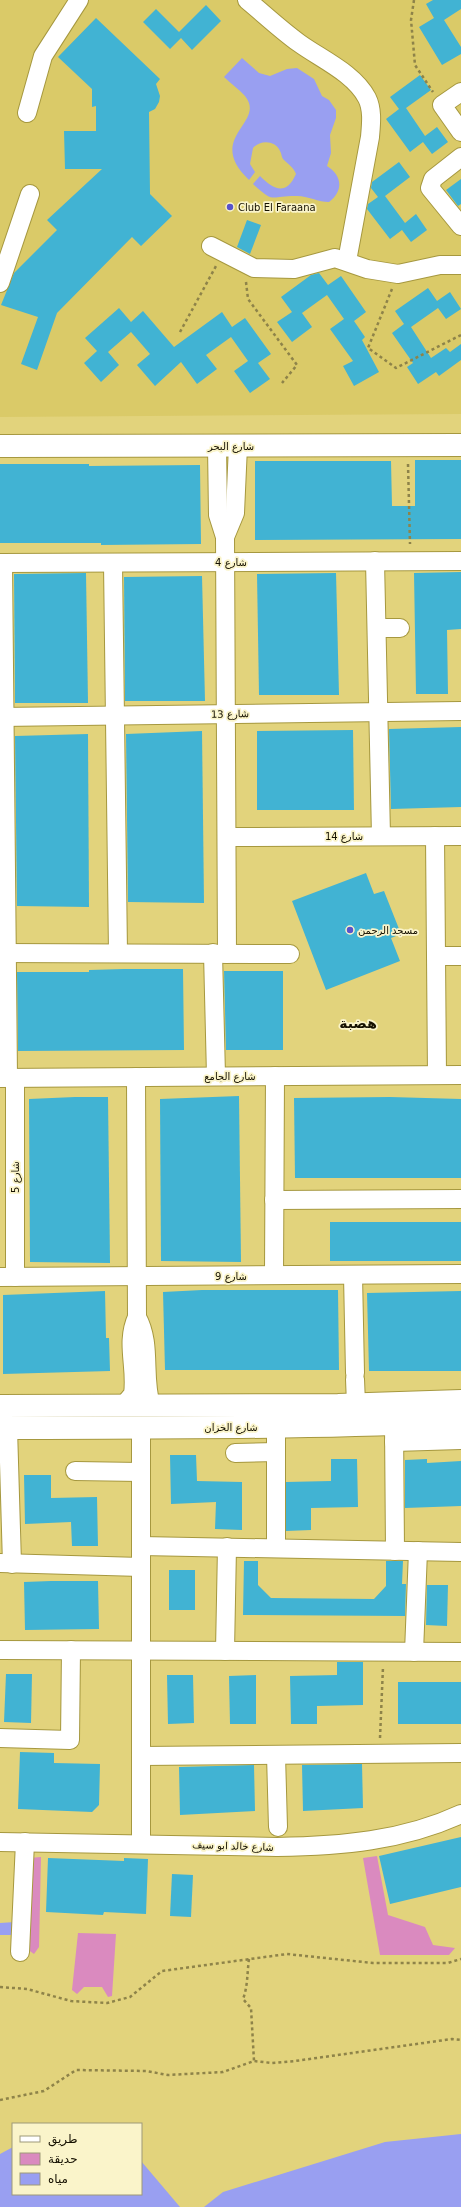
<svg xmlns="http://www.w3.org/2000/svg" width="461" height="2207" font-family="'DejaVu Sans',Vazirmatn,sans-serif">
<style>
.built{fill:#daca68}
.green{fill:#da8abf}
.water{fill:#999ff1}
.building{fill:#41b3d3}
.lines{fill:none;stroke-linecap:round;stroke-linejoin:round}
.minor-casing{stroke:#a6983f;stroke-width:20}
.major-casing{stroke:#a6983f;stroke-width:24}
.path{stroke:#8e8349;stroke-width:2.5;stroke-dasharray:3 3;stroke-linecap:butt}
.minor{stroke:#fff;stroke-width:18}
.major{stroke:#fff;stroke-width:22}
.poi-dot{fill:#5853cb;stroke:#faf4ca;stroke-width:1.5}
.labels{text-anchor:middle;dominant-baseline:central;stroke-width:3.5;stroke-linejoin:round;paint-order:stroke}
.poi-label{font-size:10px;fill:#151000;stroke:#faf4ca;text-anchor:start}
.street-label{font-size:10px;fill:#151000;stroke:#faf4ca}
.district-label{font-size:14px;font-weight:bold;fill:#151000;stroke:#faf4ca}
</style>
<rect width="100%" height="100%" fill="#e2d37c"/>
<polygon class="built" points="0,0 461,0 461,414 0,417"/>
<g class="green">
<polygon points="377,1856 388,1915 425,1927 433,1945 455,1948 449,1955 380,1955 363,1858"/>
<polygon points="41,1857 39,1947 34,1954 27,1949 29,1858"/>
<polygon points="78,1933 116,1934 112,1996 108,1997 102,1987 84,1987 77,1994 72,1990"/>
</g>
<g class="water">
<path d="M 242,58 L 259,73 L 270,76 L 287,69 L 297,68 L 314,79 L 322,96 L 329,100 L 336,110 L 336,118 L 330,135 L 331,153 L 327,166 C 342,175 344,191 329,202 C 318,202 306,195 295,196 C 270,196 275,204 253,184 L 260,176 C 274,190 286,196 296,174 C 293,167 289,165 284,160 C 281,157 282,154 280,151 C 275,140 260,140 253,148 L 250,164 L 255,172 L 249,180 C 204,137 267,123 245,96 C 239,89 230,83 224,77 Z"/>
<polygon points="15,1922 15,1935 0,1935 0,1923"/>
<polygon points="461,2134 461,2207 204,2207 223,2192 385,2142"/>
<polygon points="13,2147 13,2194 141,2194 141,2161 180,2207 0,2207 0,2154"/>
</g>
<g class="building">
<polygon points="433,0 461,0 461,9 444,20 461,47 461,54 442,65 419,27 434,18 426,4"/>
<polygon points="206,5 221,21 192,50 181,38 170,49 143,22 156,9 179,32"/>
<polygon points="96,18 160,79 156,84 160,96 159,102 155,109 149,112 150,194 172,216 141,246 132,237 57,313 37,370 21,364 38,317 1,305 14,273 57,230 47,220 102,169 65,169 64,131 96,131 96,106 92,107 92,89 58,57"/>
<polygon points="420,75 431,90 406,108 425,136 437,127 448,142 432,154 423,142 410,152 386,119 399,109 390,97"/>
<polygon points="399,162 410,177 385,196 405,223 416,214 427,230 411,242 402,230 390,239 367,209 368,204 378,197 371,188 372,182"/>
<polygon points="461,179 461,204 458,206 446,190"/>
<polygon points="247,220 261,225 250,254 237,247"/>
<polygon points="319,273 328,285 341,276 366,312 354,321 365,337 362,340 379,372 354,386 343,366 353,361 330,329 344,319 327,295 302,313 312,327 292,342 277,322 292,312 281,297 311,275"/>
<polygon points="428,288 437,301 450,292 461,309 446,319 438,308 411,327 431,358 446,348 450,352 461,344 461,360 439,376 436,372 418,384 407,367 413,363 392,333 404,324 395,311"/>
<polygon points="119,308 131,322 143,311 174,347 222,312 232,327 245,318 271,354 258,363 270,379 250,393 234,371 248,361 231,337 206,355 217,369 197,384 181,362 155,386 137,365 150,354 131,332 108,352 119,365 101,382 84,363 97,351 85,338"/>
<polygon points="415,460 461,460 461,539 255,540 255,461 391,461 392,506 415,506"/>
<polygon points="0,464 89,464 89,466 200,465 201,544 101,545 101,543 0,543"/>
<polygon points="461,572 461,629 447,630 448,694 416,694 414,573"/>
<polygon points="86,573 88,703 15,703 14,574"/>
<polygon points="336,573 339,695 259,695 257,574"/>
<polygon points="202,576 205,701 125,701 124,577"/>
<polygon points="461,727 461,807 391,809 389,729"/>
<polygon points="353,730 354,810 257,810 257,731"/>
<polygon points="202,731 204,903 128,902 126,734"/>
<polygon points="88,734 89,907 17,906 15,736"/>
<polygon points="366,873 374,894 384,891 401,934 391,938 400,961 326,990 292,901"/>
<polygon points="124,969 183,969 184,1050 18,1051 17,972 89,972 89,970"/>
<polygon points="224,971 283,971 283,1050 226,1050"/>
<polygon points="239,1096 241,1262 161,1261 160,1099"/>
<polygon points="75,1097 108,1097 110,1263 30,1262 29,1099"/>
<polygon points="390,1097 461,1099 461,1178 295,1178 294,1098"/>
<rect x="330" y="1222" width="131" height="39"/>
<polygon points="202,1290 338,1290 339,1370 165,1370 163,1292"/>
<polygon points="105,1291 106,1338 109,1338 110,1371 3,1374 3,1295"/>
<polygon points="461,1291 461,1371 369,1371 367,1293"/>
<polygon points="170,1455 196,1455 197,1481 242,1482 242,1530 215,1529 216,1502 171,1504"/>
<polygon points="331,1459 357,1459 358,1507 311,1508 311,1530 286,1531 286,1482 331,1481"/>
<polygon points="427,1459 427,1463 461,1461 461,1506 405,1508 405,1460"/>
<polygon points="24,1475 51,1475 51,1498 97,1497 98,1546 72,1546 71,1522 25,1524"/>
<polygon points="244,1561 258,1561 258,1585 271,1598 374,1599 386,1586 386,1561 403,1561 402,1584 406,1584 405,1616 243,1615"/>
<rect x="169" y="1570" width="26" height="40"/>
<polygon points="51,1581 98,1581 99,1629 25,1630 24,1582"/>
<polygon points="427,1585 448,1585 447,1626 426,1625"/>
<polygon points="337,1662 363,1662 363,1705 317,1706 317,1724 291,1724 290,1676 337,1675"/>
<polygon points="6,1674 32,1674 31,1723 4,1722"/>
<polygon points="167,1675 193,1675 194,1723 168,1724"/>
<polygon points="256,1675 256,1724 230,1724 229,1676"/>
<rect x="398" y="1682" width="63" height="42"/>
<polygon points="20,1752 54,1753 54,1763 100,1764 99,1805 92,1812 18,1809"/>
<polygon points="362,1764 363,1808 303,1811 302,1765"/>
<polygon points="254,1765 255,1811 180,1815 179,1767"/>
<polygon points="461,1837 461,1887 390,1904 379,1856"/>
<polygon points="48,1858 124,1861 124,1858 148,1859 146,1914 104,1912 103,1915 46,1912"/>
<polygon points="172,1874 193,1875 191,1917 170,1916"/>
</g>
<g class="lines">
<g class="minor-casing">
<g id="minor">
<path d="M 247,0 C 264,14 281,30 299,43 C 321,59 354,73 367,98 C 373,110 371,125 370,137 L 347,261"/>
<polyline points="461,92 442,105 461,132"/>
<polyline points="27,113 43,56 79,0"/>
<polyline points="461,157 433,179 430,188 461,226"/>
<polyline points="211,246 254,268 294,269 335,258 367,269 398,274 440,265 461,265"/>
<polyline points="0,283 30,194"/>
<polyline points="217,446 218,515 225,537 227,954"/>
<polyline points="225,537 235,513 238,446"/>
<polyline points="375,561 381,836"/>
<polyline points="0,563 461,561"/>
<polyline points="3,563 8,1077"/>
<polyline points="113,563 118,953"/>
<polyline points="377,628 400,628"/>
<polyline points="0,717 461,711"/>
<polyline points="435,836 437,1075"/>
<polyline points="227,837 461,836"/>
<polyline points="0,953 290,954"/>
<polyline points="213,953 216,1076"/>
<polyline points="436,956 461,956"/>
<polyline points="0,1078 461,1075"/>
<polyline points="15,1078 15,1277"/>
<polyline points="274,1200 461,1199"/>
<polyline points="274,1275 275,1076"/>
<polyline points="353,1275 355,1373"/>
<polyline points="0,1277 461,1274"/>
<path d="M 137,1317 C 152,1344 142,1376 151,1405"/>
<polyline points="355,1379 356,1404"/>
<path d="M 123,1406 L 133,1394 C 137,1367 125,1343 137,1317 L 136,1077"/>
<polyline points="394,1424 395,1551"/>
<polyline points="276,1426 276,1548"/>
<polyline points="8,1428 12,1564"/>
<polyline points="141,1428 141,1843"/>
<polyline points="394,1442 461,1440"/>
<polyline points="235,1453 276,1452"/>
<polyline points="75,1471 140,1472"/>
<polyline points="141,1546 461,1552"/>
<polyline points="0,1563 141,1567"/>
<polyline points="0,1650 461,1652"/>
<polyline points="225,1651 227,1547"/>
<polyline points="414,1652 418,1551"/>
<polyline points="0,1738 70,1740 71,1650"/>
<polyline points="276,1755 278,1827"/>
<polyline points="141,1756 461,1753"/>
<path d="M 0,1842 L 277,1847 C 340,1846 403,1841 461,1814"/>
<polyline points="20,1952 25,1842"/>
</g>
</g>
<g class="major-casing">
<g id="major">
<polyline points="0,446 461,445"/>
<polyline points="0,1406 338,1405 461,1401"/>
<path d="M 0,1428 C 154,1427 308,1429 461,1421"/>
</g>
</g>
<g class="path">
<polyline points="414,0 411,20 415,65 433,92"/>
<polyline points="246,282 248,299 297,365 282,383"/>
<polyline points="392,289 368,348 396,368 461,335"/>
<polyline points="180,332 216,266"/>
<polyline points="408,464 410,544"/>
<polyline points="380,1738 383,1667"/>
<path d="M 249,1959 C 247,1973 248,1986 243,1999 L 251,2008 L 254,2061"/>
<polyline points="0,1987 27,1989 71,2001 107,2003 130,1997 162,1971 287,1954 373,1963 448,1963 461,1959"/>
<polyline points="0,2100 44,2091 76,2070 146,2071 168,2075 223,2072 254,2061 272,2063 295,2061 452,2039 461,2040"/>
</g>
<use href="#minor" class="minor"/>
<use href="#major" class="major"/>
</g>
<g class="poi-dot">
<circle cx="230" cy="207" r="4"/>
<circle cx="350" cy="930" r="4"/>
</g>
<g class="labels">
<g class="poi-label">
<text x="238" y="207">Club El Faraana</text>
<text x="358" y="930">مسجد الرحمن</text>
</g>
<g class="street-label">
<text x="231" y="446">شارع البحر</text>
<text x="231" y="562">شارع 4</text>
<text transform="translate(230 714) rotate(-1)">شارع 13</text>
<text x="344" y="836">شارع 14</text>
<text x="230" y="1076">شارع الجامع</text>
<text transform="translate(15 1177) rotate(-90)">شارع 5</text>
<text x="231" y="1276">شارع 9</text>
<text x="231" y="1427">شارع الخزان</text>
<text transform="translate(233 1846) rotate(2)">شارع خالد ابو سيف</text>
</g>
<g class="district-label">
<text x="358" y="1023">هضبة</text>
</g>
</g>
<rect x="12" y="2123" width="130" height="72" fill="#faf4ca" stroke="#9e9979"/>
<rect x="20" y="2136" width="20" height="6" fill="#ffffff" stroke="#9e9979"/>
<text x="48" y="2143" font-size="12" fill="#151000">طريق</text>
<rect x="20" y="2153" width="20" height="12" fill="#da8abf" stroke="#9e9979"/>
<text x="48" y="2163" font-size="12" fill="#151000">حديقة</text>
<rect x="20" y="2173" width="20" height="12" fill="#999ff1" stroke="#9e9979"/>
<text x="48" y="2183" font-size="12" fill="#151000">مياه</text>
</svg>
